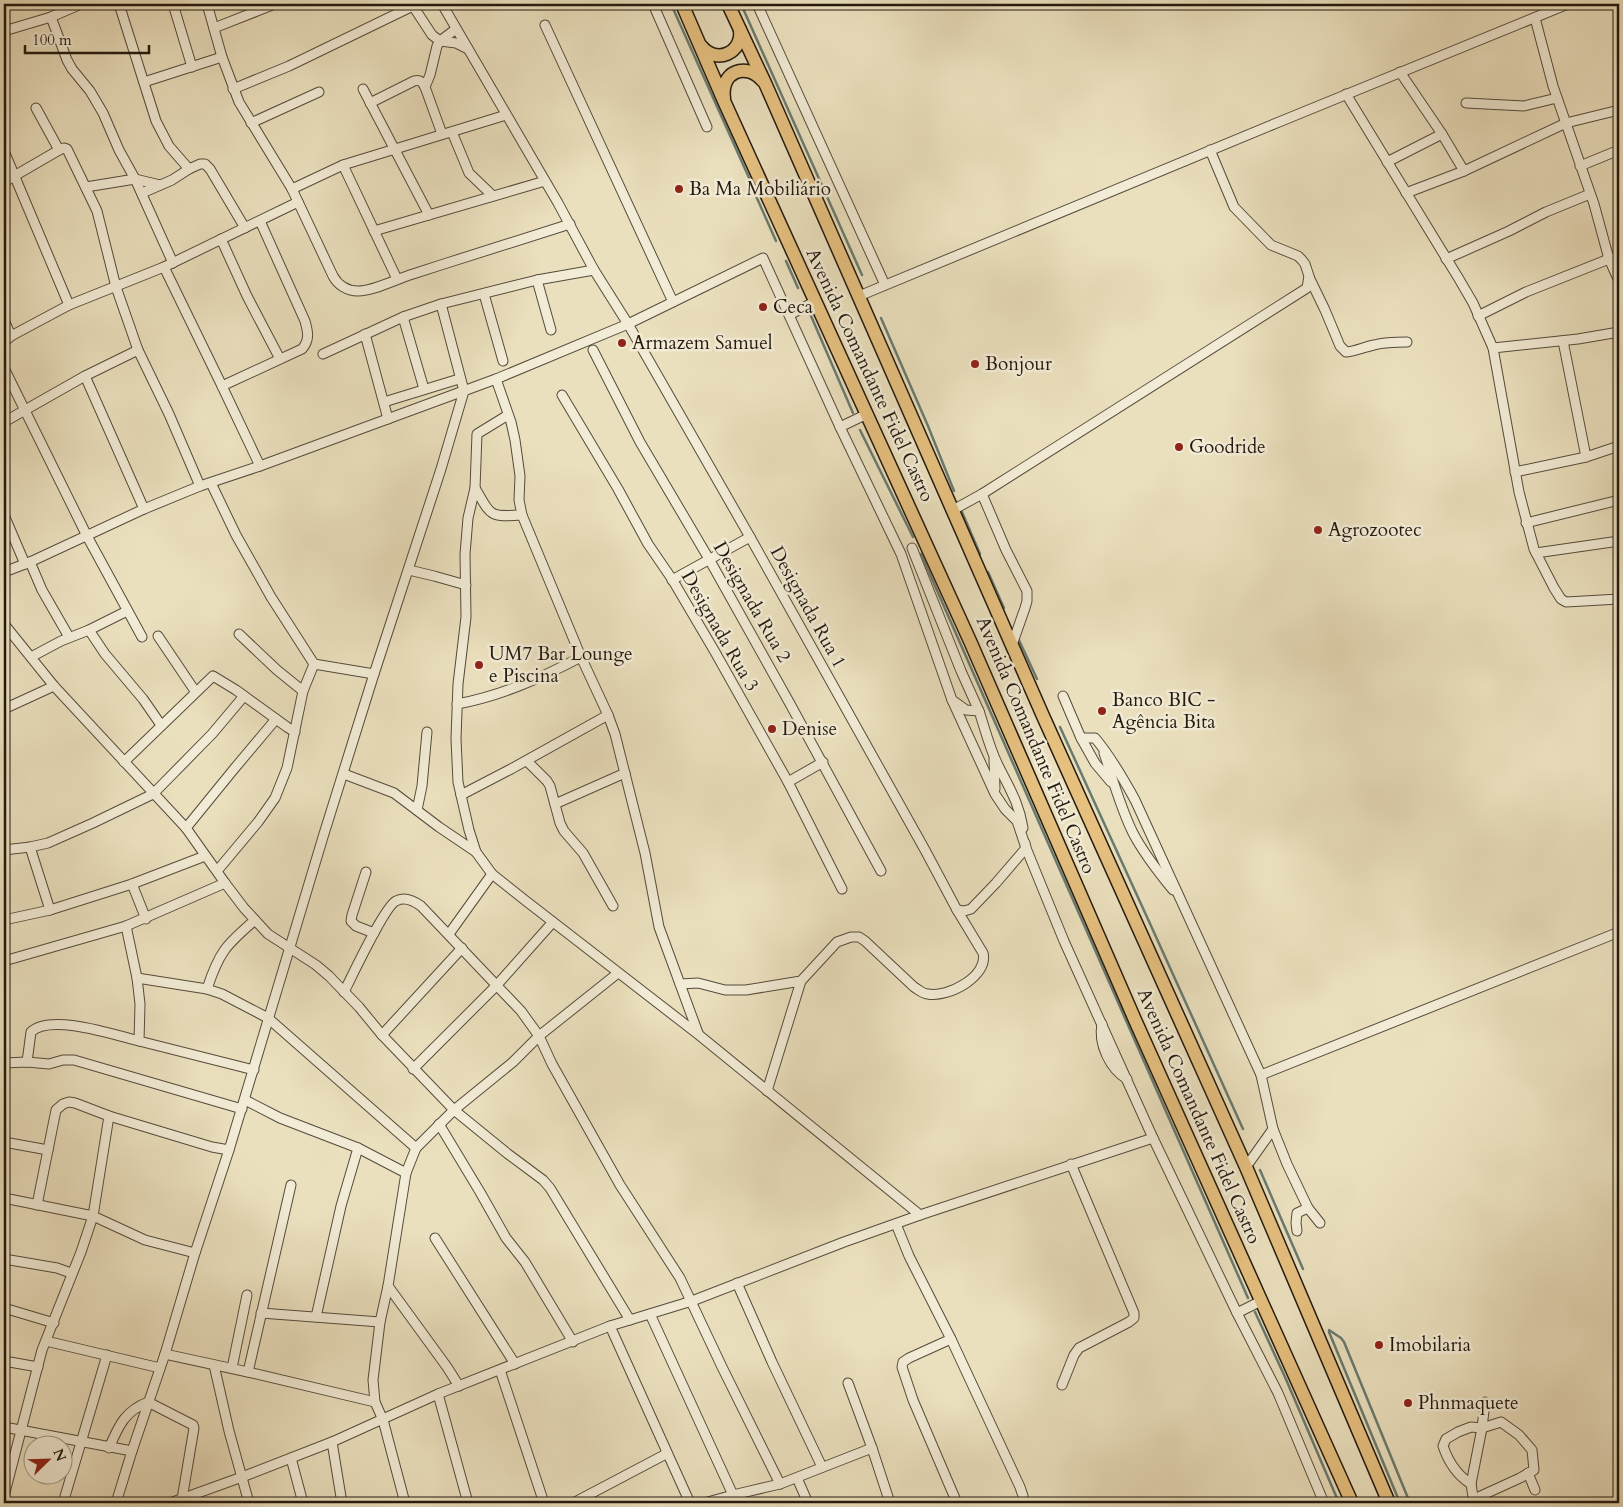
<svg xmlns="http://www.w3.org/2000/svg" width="1623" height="1507" font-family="Cardo,serif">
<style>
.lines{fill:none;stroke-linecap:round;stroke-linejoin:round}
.stream{stroke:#697b70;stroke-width:2.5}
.minor-casing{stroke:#554b3b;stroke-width:11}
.highway-casing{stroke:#23190f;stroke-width:15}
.minor{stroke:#f2ebd5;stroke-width:9}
.highway{stroke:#e6c07f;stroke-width:12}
.poi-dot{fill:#8f2418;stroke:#f2ebd5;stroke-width:2}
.labels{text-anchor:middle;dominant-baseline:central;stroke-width:5;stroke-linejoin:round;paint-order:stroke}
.poi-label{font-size:19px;fill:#23190f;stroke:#f2ebd5;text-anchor:start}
.street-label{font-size:19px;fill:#23190f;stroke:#f2ebd5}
</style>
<rect width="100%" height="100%" fill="#ebe0be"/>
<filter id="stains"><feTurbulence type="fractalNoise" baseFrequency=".004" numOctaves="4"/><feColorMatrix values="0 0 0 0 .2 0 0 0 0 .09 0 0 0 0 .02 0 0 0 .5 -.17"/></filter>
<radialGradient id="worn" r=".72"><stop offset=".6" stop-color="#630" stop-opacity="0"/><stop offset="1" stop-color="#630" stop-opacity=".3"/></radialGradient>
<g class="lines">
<g class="stream">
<polyline points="671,4 750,180"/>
<polyline points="741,4 862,275"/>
<polyline points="756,196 776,241"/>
<polyline points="786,261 798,288"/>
<polyline points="808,309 853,413"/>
<polyline points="881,318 928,426 954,491"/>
<polyline points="860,430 913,537"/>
<polyline points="962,512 980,554"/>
<polyline points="921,554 1248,1298"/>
<polyline points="988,572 1004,608"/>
<polyline points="1018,638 1037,679"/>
<polyline points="1060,727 1152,928 1243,1129"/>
<polyline points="1260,1170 1303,1269"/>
<polyline points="1255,1312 1285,1377 1339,1503"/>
<polyline points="1329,1330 1341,1338 1344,1342 1410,1503"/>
<polyline points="1329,1332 1400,1503"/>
</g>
<g class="minor-casing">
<g id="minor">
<polyline points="119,4 156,121 169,146 189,169 200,164 205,164 210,169 245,228"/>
<polyline points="173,4 192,67"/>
<path d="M 207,4 L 222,57 L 239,102 L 292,189 L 333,276 C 338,285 347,291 358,291 C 374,291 396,279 413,274 C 465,257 517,241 570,224"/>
<path d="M 442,4 L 558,203 L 594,270 L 628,324 L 750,537 L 925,850 L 957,910 L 983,953 C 989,976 948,998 928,994 C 923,994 919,990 914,987 L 865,941 L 859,937 L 851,937 L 837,942 L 801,981 L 746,990 L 725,990 L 698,983 L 680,984"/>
<polyline points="653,4 707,127"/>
<polyline points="757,4 885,285"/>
<polyline points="413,6 432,35 440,41 456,43 468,49"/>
<polyline points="51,17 67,60 72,69 90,91 103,113 119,150 135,179 173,263"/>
<polyline points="1535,18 1553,86 1594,204 1609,259 1619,281"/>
<polyline points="545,25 673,302"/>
<polyline points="214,28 275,4"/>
<polyline points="4,31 51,17 81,4"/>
<polyline points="1400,72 1442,134 1464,171"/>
<polyline points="144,82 222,57"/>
<polyline points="425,87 430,75 437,46 440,41 456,29"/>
<polyline points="233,89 289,66 417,4"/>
<polyline points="363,89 429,215"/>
<polyline points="1346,94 1459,279 1473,303 1493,348 1519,492 1534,549 1554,588 1561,599 1566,602 1619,599"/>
<path d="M 370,103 L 414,81 C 420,79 422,82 425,87 L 442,134"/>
<polyline points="1466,103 1524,106 1557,98"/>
<polyline points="251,123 319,92"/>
<polyline points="452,132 469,173 493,196"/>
<polyline points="59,150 64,148 67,149 97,211 116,287 138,350 169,414 200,486"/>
<polyline points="4,151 69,305"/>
<polyline points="1387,162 1442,134"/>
<polyline points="343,165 397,279"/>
<polyline points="1580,166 1619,150"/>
<polyline points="4,182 59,150 36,108"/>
<polyline points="86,187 135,179 160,185"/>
<polyline points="292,189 343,165 506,115"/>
<polyline points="142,193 172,180 189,169"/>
<polyline points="1406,193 1464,171 1566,123 1619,110"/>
<polyline points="374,231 545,181"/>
<polyline points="221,239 247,296 280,359"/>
<polyline points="1446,259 1509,231 1546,212 1590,194"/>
<polyline points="164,267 222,386 260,466"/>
<path d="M 1309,277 L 1325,310 L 1340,346 L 1346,352 C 1356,351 1364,347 1374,345 C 1385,342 1396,342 1407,342"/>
<polyline points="537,280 551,330"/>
<polyline points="484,294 503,361"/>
<polyline points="859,296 1279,122 1568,4"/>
<polyline points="789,315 816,301"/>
<polyline points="1478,316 1526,292 1609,259 1619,257"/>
<polyline points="403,317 424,389"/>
<polyline points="4,320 11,336"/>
<polyline points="365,334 388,419"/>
<polyline points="1563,341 1586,457"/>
<polyline points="4,342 11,336 69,305 164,267 298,202"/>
<polyline points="1493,348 1578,339 1619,332"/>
<polyline points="593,350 640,442 709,559 789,702 881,871"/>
<polyline points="323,354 403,317 441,304 537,280 594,270"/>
<polyline points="4,368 87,536 142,637"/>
<polyline points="85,376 144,509"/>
<polyline points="496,379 511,422 515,440 520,476 519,500 522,515 581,657 608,715 615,734 645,853 659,927 698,1033"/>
<path d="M 222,386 L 302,349 C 310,340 308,332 305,321 L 260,221"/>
<polyline points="562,395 618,489 648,544 672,579 715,652 788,782 842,889"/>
<polyline points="384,402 459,379"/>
<polyline points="508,415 477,434 475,488 468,518 465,554 466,617 458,684 456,739 458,782 469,830 476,852 492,874 526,901 699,1035 920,1215"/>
<polyline points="4,422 85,376 138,350"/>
<polyline points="840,427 867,414"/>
<polyline points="1515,472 1586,457 1619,446"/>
<polyline points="211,483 236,535 271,597 314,664 303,691 287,768 275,798 258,822 217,871"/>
<path d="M 475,488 C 492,517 489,517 522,515"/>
<polyline points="982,494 1006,550 1027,591 1027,601 1025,608 1012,645"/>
<polyline points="953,510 982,494 1307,288 1309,276 1305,264 1302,260 1298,256 1271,245 1234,207 1210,150"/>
<polyline points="4,515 25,564"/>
<polyline points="1526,523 1619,500"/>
<polyline points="912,548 961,671 979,711"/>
<polyline points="1536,553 1619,541"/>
<polyline points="30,562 42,590 69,637"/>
<polyline points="409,570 434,576 466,585"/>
<polyline points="4,572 30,562 144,509 200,486 260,466 496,379 628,324 763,258 840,427 901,554 952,700 995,794 1005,809 1017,821 1026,848 1064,941 1153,1138 1237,1313 1278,1393 1324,1503"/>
<polyline points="672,580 750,537"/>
<polyline points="4,624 54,686 186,828 225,883 244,908 268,934 316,965 329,976 359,1007 382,1035 454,1110 508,1154 543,1180 550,1188 630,1320"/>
<polyline points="89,630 127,611"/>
<polyline points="239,634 277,670 303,691"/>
<polyline points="158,636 195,691"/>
<polyline points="31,657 61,641 89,630 105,654 143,699 161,725"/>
<polyline points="314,664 374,674"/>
<polyline points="1063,696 1081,738 1095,763 1111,782"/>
<path d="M 952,700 L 966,710 L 979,711 C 985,729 989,746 997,763 C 1008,786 1019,802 1023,828"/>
<path d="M 457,704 C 501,696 541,678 581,657"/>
<polyline points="4,709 54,686"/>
<path d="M 1081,738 L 1095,738 C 1111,757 1123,778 1135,800 L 1261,1075 L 1273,1129 L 1287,1164 L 1308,1208 L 1320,1223"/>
<path d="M 1104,753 C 1113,780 1121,809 1133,833 C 1144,854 1159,873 1173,890"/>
<polyline points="994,759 995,789"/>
<polyline points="527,761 547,781 550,786 560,823 564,831 583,853 613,906"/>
<polyline points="124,762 213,676 236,690 287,727 295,732"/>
<polyline points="344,774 394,793 439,827 476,852"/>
<polyline points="788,782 823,762"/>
<polyline points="461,795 511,769 608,715"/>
<polyline points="555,804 625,773"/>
<polyline points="417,810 422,786 427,732"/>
<polyline points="186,828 234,769 276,719"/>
<polyline points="30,847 50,910"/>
<polyline points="4,850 30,847 48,843 93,823 153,794 212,734 244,696"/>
<polyline points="366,872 352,915 351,921 356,926 374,933"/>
<polyline points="132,884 146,919"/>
<polyline points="957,910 964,911 971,909 996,883 1026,848 1025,843"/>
<polyline points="4,920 50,910 132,884 205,856"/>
<polyline points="126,926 137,978 140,1004 139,1041 254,1070"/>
<polyline points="449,934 492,874"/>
<polyline points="4,961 126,926 225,883"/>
<polyline points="137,978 207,989 222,994 268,1018 416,1148"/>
<path d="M 207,989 C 219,952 226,945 255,920"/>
<path d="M 344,992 C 352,976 385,906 396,901 C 405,896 414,901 421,906 L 521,1011 L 539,1036 L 552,1064 L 620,1185 L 680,1278 L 722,1367 L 780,1484"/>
<path d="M 1102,1024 C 1098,1044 1110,1069 1127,1079"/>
<polyline points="382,1035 462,948"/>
<path d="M 27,1062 L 31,1032 C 50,1013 115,1035 139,1041"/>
<polyline points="4,1063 27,1062 49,1064 63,1060 74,1060 242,1109"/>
<polyline points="413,1069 496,986 552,923"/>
<polyline points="1261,1075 1619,932"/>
<polyline points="767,1091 801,981"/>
<polyline points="245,1100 280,1118 358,1148 406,1173 388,1286 380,1322 373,1380 375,1402 383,1420 405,1503"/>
<polyline points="439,1124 480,1192 506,1238 525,1262 573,1342"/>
<polyline points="4,1142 48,1150"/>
<polyline points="1246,1167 1273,1129"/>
<polyline points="406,1173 416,1148 454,1110 513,1062 539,1036 618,973"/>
<polyline points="4,1198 93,1216 145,1240 195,1253"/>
<polyline points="37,1205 56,1110 63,1104 69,1102 75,1103 109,1116 212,1147 229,1150"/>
<polyline points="896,1224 909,1256 951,1339 1020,1487 1023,1496 1023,1503"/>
<polyline points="1297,1231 1296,1223 1297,1213 1308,1208"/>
<polyline points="435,1238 515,1364"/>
<polyline points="4,1259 57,1268 71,1273"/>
<polyline points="737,1283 772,1362 822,1467"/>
<polyline points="388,1286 447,1367 459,1386"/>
<polyline points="4,1308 54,1323"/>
<polyline points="261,1313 380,1322"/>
<polyline points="1237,1313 1261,1301"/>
<polyline points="650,1314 733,1495"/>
<polyline points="316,1317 341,1206 358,1148"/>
<polyline points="610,1326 690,1503"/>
<polyline points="951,1339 909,1358 903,1362 902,1367 913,1400 957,1503"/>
<polyline points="46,1341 160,1368"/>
<polyline points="165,1354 248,1372 375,1402"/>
<polyline points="4,1361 38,1367"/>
<polyline points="214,1365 229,1431 249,1503"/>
<polyline points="232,1368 247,1295"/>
<polyline points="500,1370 544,1503"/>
<polyline points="248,1372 291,1185"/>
<polyline points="848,1383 872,1448 890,1503"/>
<polyline points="1062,1385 1074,1355 1079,1348 1129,1322 1134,1318 1134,1313 1071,1164"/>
<polyline points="438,1394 468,1503"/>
<polyline points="4,1427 132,1451"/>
<polyline points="332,1442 342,1503"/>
<path d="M 109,1448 C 119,1425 125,1411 148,1402 L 193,1425 L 194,1428 L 182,1499"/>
<polyline points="291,1458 303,1503"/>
<polyline points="1528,1473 1535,1490"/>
<polyline points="797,1478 808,1503"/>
<polyline points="4,1496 42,1350 81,1252 93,1216 109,1116"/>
<polyline points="63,1503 107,1355"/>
<polyline points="116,1503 132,1451 165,1354 195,1253 229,1150 323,837 374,674 441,469 464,391 441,304"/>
<polyline points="170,1503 242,1477 332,1442 438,1394 610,1326 692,1301 844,1242 920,1215 1153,1138"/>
<polyline points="573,1503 666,1454"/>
<polyline points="704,1503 733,1495 780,1484 872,1448"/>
<path d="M 1467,1503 L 1474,1499 L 1520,1478 L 1534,1470 L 1532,1450 L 1519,1435 L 1501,1422 L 1482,1428 L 1471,1427 L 1458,1432 L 1446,1439 L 1443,1446 C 1448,1461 1457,1475 1471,1484"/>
<polyline points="1474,1503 1471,1484 1482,1428 1485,1402"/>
</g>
</g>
<g class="highway-casing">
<g id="highway">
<polyline points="682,4 724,101 970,641 1135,1020 1352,1503"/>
<polyline points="728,4 765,83 1043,716 1246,1167 1389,1503"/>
<path d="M 701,46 C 716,65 743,53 740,30"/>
<path d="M 724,98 C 720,72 746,61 763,81"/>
</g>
</g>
<use href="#minor" class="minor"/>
<use href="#highway" class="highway"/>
</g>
<g class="poi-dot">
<circle cx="679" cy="189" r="5"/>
<circle cx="763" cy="307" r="5"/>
<circle cx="622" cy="343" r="5"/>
<circle cx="975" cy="364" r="5"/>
<circle cx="1179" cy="447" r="5"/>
<circle cx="1318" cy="530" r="5"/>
<circle cx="479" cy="665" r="5"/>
<circle cx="1102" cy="711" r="5"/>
<circle cx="772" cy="729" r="5"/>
<circle cx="1379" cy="1345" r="5"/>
<circle cx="1408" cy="1403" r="5"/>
</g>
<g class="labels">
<g class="poi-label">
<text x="689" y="189">Ba Ma Mobiliário</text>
<text x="773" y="307">Ceca</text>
<text x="632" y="343">Armazem Samuel</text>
<text x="985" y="364">Bonjour</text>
<text x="1189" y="447">Goodride</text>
<text x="1328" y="530">Agrozootec</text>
<text x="489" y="654">UM7 Bar Lounge<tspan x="489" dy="22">e Piscina</tspan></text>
<text x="1112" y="700">Banco BIC -<tspan x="1112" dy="22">Agência Bita</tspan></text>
<text x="782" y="729">Denise</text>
<text x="1389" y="1345">Imobilaria</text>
<text x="1418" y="1403">Phnmaquete</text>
</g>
<g class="street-label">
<text transform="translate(870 375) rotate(65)">Avenida Comandante Fidel Castro</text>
<text transform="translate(752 602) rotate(60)">Designada Rua 2</text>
<text transform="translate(808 607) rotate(61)">Designada Rua 1</text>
<text transform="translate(720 631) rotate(60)">Designada Rua 3</text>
<text transform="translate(1036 745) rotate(67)">Avenida Comandante Fidel Castro</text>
<text transform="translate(1199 1116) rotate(66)">Avenida Comandante Fidel Castro</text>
</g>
</g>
<rect width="1623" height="1507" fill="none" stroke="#ebe0be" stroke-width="20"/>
<rect x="5" y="5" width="1613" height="1497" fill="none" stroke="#23190f" stroke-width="2.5"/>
<rect x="10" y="10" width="1603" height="1487" fill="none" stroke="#23190f"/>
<g transform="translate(48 1460) rotate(67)"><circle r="24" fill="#f2ebd5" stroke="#9f9786"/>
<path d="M0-4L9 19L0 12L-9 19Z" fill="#8f2418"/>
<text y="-8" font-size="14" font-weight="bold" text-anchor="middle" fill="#23190f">N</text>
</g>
<path d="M25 45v8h124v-8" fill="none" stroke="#23190f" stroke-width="2.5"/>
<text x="32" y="45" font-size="15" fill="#23190f" stroke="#f2ebd5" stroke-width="4" paint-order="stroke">100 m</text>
<rect width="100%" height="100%" filter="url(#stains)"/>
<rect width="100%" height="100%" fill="url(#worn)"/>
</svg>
